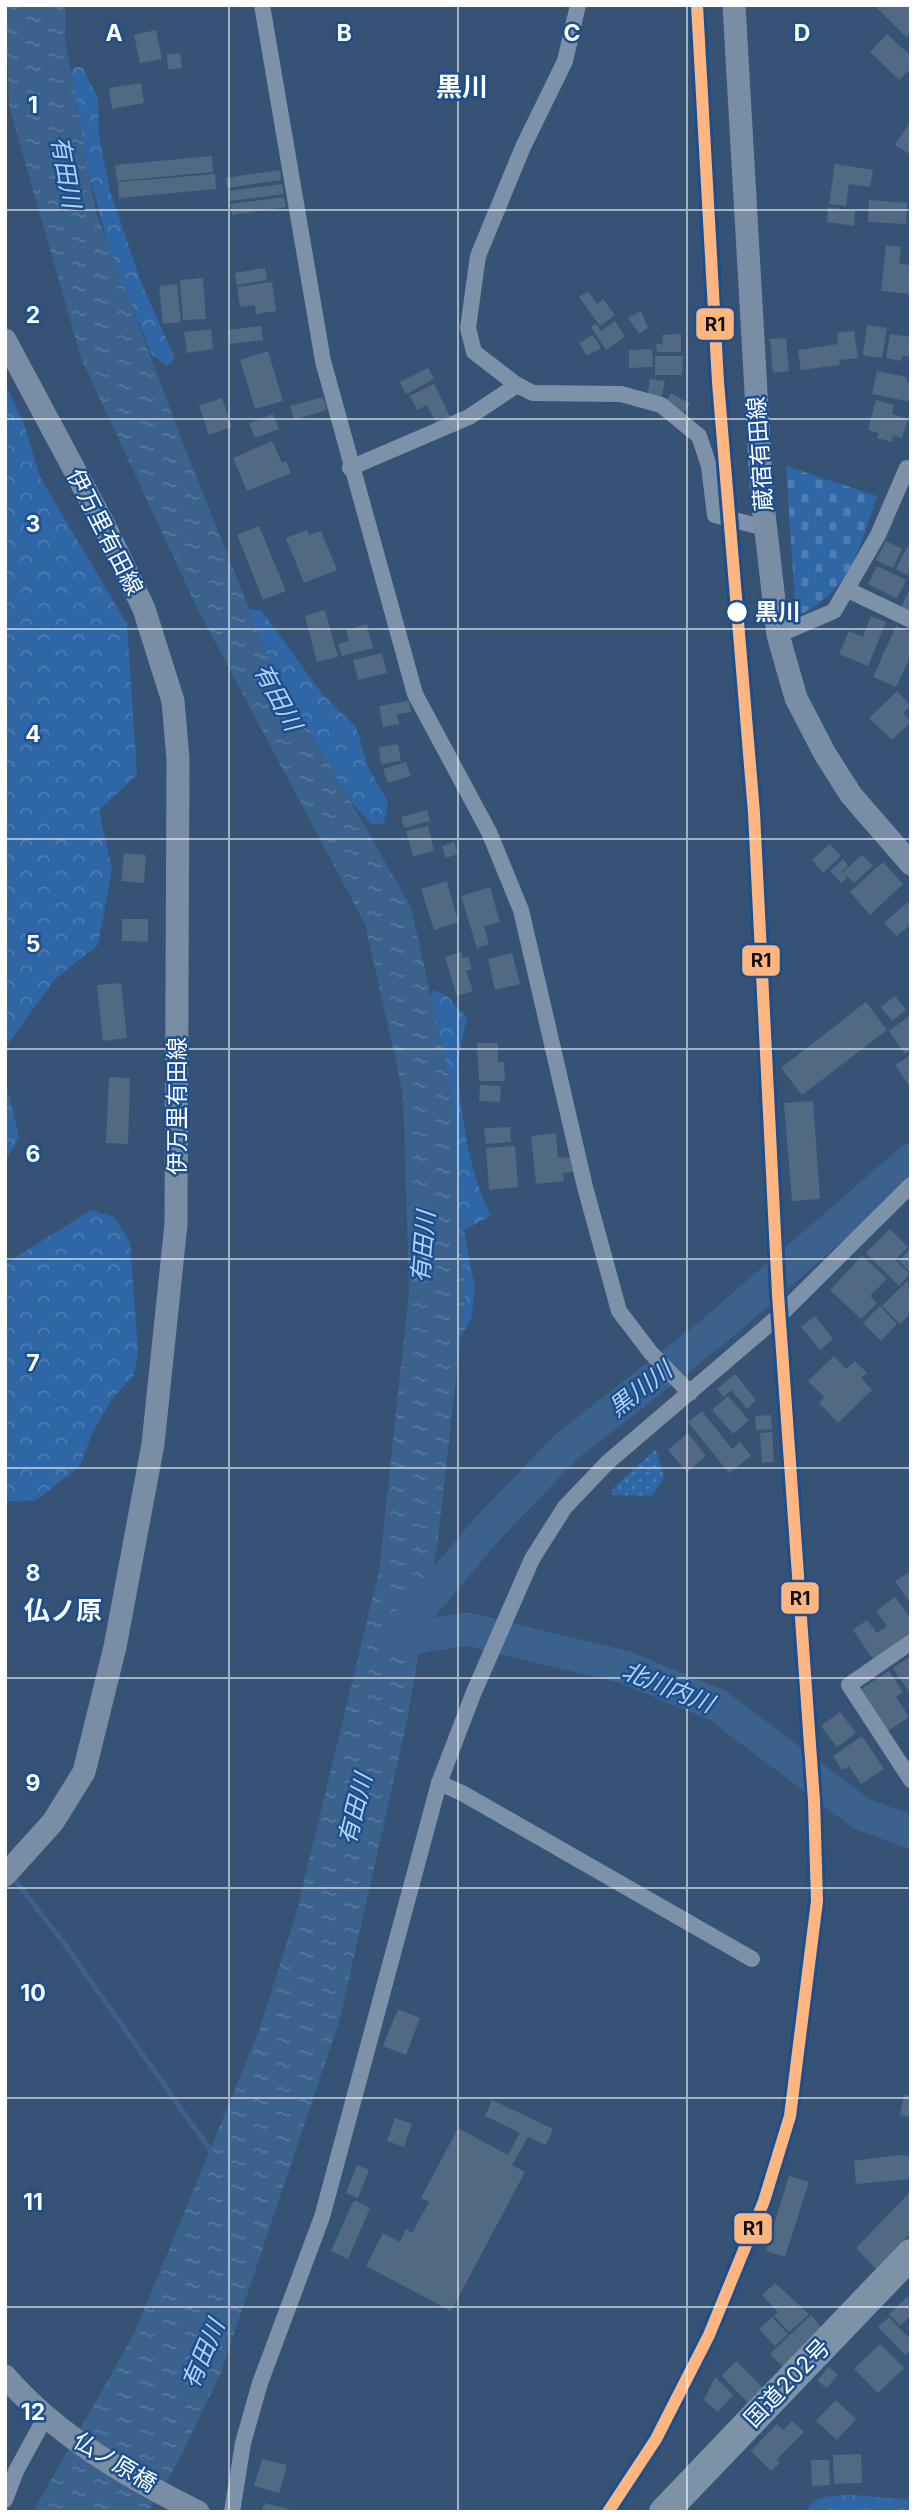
<svg xmlns="http://www.w3.org/2000/svg" width="916" height="2517" font-family="Inter,'Noto Sans JP',sans-serif">
<style>
.grass{fill:url(#grass-dots)}
.forest{fill:url(#forest-crowns)}
.cemetery{fill:url(#cemetery-stones)}
.water{fill:url(#water-ripples)}
.lines{fill:none;stroke-linecap:round;stroke-linejoin:round}
.stream{stroke:#3b618d;stroke-width:5}
.river{stroke:#3b618d;stroke-width:33}
.building{fill:#526984}
.street{stroke:#7d92a8;stroke-width:16}
.secondary{stroke:#798da4;stroke-width:23}
.highway{stroke:#7e92a7;stroke-width:30}
.rail-1-casing{stroke:#1b4f8f;stroke-width:18}
.rail-1{stroke:#ffb580;stroke-width:12}
.grid{fill:none;stroke:#fff;stroke-width:2;stroke-opacity:0.55}
.stop-dot{fill:#fff;stroke:#1b4f8f;stroke-width:2.5}
.labels{text-anchor:middle;dominant-baseline:central;stroke-width:5;stroke-linejoin:round;paint-order:stroke}
.street-label{font-size:23px;fill:#fff;stroke:#1b4f8f}
.stop-label{font-size:23px;font-weight:bold;fill:#fff;stroke:#1b4f8f;text-anchor:start}
.water-label{font-size:24px;font-style:italic;fill:#b5d3f5;stroke:#1b4f8f}
.quarter-label{font-size:26px;font-weight:bold;fill:#fff;stroke:#1b4f8f}
.grid-label{font-size:23px;text-anchor:middle;font-weight:bold;fill:#fff;stroke:#1b4f8f;stroke-width:5;stroke-linejoin:round;paint-order:stroke}
.line-badge{stroke:#1b4f8f;stroke-width:2.5}
.pale-badge-label{font-size:19px;text-anchor:middle;font-weight:bold;fill:#111}
</style>
<defs>
<pattern id="grass-dots" width="8" height="8" patternUnits="userSpaceOnUse" patternTransform="scale(1.75)"><rect width="8" height="8" fill="#2f66a5"/><path d="M2 2h.1M6 6h.1" fill="none" stroke="#4e7db2" stroke-width="1.8" stroke-linecap="round"/></pattern>
<pattern id="forest-crowns" width="20" height="18" patternUnits="userSpaceOnUse" patternTransform="scale(1.75)"><rect width="20" height="18" fill="#2f66a5"/><path d="M2 6a3 3 0 1 1 6 0M12 15a3 3 0 1 1 6 0" fill="none" stroke="#4e7db2"/></pattern>
<pattern id="cemetery-stones" width="16" height="16" patternUnits="userSpaceOnUse" patternTransform="scale(1.75)"><rect width="16" height="16" fill="#2f66a5"/><path d="M2 7V4a2 2 0 0 1 4 0v3zM10 15v-3a2 2 0 0 1 4 0v3z" fill="#4e7db2"/></pattern>
<pattern id="water-ripples" width="26" height="14" patternUnits="userSpaceOnUse" patternTransform="scale(1.75)"><rect width="26" height="14" fill="#3b618d"/><path d="M2 4q2-2 4 0t4 0M15 11q2-2 4 0t4 0" fill="none" stroke="#58799e"/></pattern>
</defs>
<rect width="100%" height="100%" fill="#365274"/>
<polygon class="grass" points="656,1449 664,1477 652,1496 613,1495 611,1490"/>
<g class="forest">
<polygon points="75,67 82,67 98,98 99,136 110,191 142,285 175,358 167,366 152,355 112,259 83,151 78,108 68,75"/>
<polygon points="5,383 23,421 40,477 127,624 137,775 99,810 112,869 98,945 55,979 8,1044 5,1054"/>
<polygon points="247,610 261,610 323,695 356,727 368,767 388,802 384,824 371,824 355,806 293,716"/>
<path d="M 433,990 L 447,996 L 467,1018 C 464,1032 460,1047 459,1061 C 458,1107 470,1176 491,1216 L 464,1230 L 475,1288 L 471,1320 L 451,1351 L 426,1012 Z"/>
<polygon points="5,1079 19,1137 5,1162"/>
<polygon points="91,1210 114,1217 130,1243 138,1353 134,1375 112,1399 93,1432 79,1467 36,1500 5,1502 5,1264"/>
<path d="M 854,2495 L 911,2500 L 911,2512 L 806,2512 C 815,2493 836,2496 854,2495 Z"/>
</g>
<path class="cemetery" d="M 786,466 L 877,496 C 860,546 850,594 796,616 Z"/>
<polygon class="water" points="5,5 66,5 65,38 96,212 186,451 270,661 411,907 452,1090 465,1300 437,1546 407,1721 340,2019 221,2372 179,2460 148,2512 33,2512 134,2334 259,2031 297,1910 379,1571 409,1291 403,1093 365,924 197,608 81,358 9,106"/>
<g class="lines">
<polyline class="stream" points="12,1876 66,1946 213,2154"/>
<g class="river">
<polyline points="400,1632 489,1527 566,1447 713,1332 911,1160"/>
<polyline points="392,1641 467,1629 624,1667 717,1705 862,1814 911,1832"/>
</g>
</g>
<g class="building">
<polygon points="874,5 911,5 911,32 906,37"/>
<polygon points="156,30 162,59 140,63 134,35"/>
<polygon points="887,34 911,56 911,68 899,80 870,52"/>
<polygon points="180,53 182,68 168,70 167,55"/>
<polygon points="141,83 144,103 112,109 109,88"/>
<polygon points="911,121 911,155 895,145"/>
<polygon points="212,156 213,172 117,181 115,165"/>
<polygon points="835,164 873,170 870,187 849,184 846,206 829,204"/>
<polygon points="280,170 281,180 227,188 226,178"/>
<polygon points="215,174 216,189 119,198 118,182"/>
<polygon points="282,184 284,194 230,201 228,191"/>
<polygon points="284,197 286,207 232,215 230,204"/>
<polygon points="869,200 907,203 906,224 868,222"/>
<polygon points="828,207 855,211 854,226 827,222"/>
<polygon points="886,245 901,247 899,264 911,265 911,294 881,291"/>
<polygon points="265,268 267,280 237,285 235,273"/>
<polygon points="203,278 206,319 183,320 180,280"/>
<polygon points="272,282 276,311 256,314 255,305 240,307 237,287"/>
<polygon points="177,284 181,322 163,324 159,286"/>
<polygon points="588,291 597,304 603,299 615,315 600,326 579,297"/>
<polygon points="641,311 648,328 639,334 628,318"/>
<polygon points="615,321 625,337 606,350 591,327 596,324 601,331"/>
<polygon points="867,325 887,328 882,358 863,355"/>
<polygon points="261,326 263,340 230,344 228,330"/>
<polygon points="211,329 213,349 187,353 184,332"/>
<polygon points="854,331 858,358 839,360 840,365 801,370 798,350 838,344 837,333"/>
<polygon points="681,334 681,352 657,352 656,344 663,344 662,335"/>
<polygon points="890,334 911,337 911,357 902,356 901,361 886,358"/>
<polygon points="593,335 601,348 587,356 579,343"/>
<polygon points="786,338 789,371 773,373 770,339"/>
<polygon points="652,349 653,367 629,368 629,350"/>
<polygon points="268,351 283,401 255,409 240,360"/>
<polygon points="655,356 683,356 682,375 655,375"/>
<polygon points="428,368 434,379 406,394 400,382"/>
<polygon points="877,371 907,377 907,382 911,383 911,402 872,394"/>
<polygon points="650,379 665,381 661,401 647,398"/>
<polygon points="434,384 452,421 438,427 427,405 417,410 410,396"/>
<polygon points="671,393 690,404 682,416 664,405"/>
<polygon points="323,397 327,410 294,420 290,406"/>
<polygon points="222,398 232,427 209,435 199,406"/>
<polygon points="876,400 894,405 892,414 908,419 902,438 893,436 892,442 877,438 879,433 868,430"/>
<polygon points="273,414 279,429 255,438 249,423"/>
<polygon points="272,441 282,463 286,461 291,473 247,491 233,458"/>
<polygon points="259,526 286,591 263,600 237,535"/>
<polygon points="307,530 309,535 321,531 337,570 304,583 286,538"/>
<polygon points="886,541 902,549 893,568 876,560"/>
<polygon points="907,547 911,548 911,569 907,575 896,569"/>
<polygon points="877,566 906,580 897,599 868,584"/>
<polygon points="911,586 911,612 901,608"/>
<polygon points="325,610 338,657 317,662 305,616"/>
<polygon points="871,616 886,622 868,666 839,654 849,631 863,637"/>
<polygon points="367,624 373,648 342,656 338,644 349,641 346,630"/>
<polygon points="896,626 911,633 911,655 896,687 873,677"/>
<polygon points="382,653 387,673 358,680 353,660"/>
<polygon points="897,691 911,706 903,713 911,722 892,740 869,718"/>
<polygon points="409,701 411,712 397,714 399,724 383,727 379,706"/>
<polygon points="398,744 401,761 381,764 379,747"/>
<polygon points="406,762 411,776 388,783 383,769"/>
<polygon points="427,810 430,821 404,828 401,817"/>
<polygon points="428,826 434,851 413,856 406,831"/>
<polygon points="454,842 458,854 446,858 442,846"/>
<polygon points="830,844 841,856 823,873 812,860"/>
<polygon points="124,853 146,855 144,883 121,881"/>
<polygon points="862,855 873,866 854,883 843,872"/>
<polygon points="843,859 848,866 842,871 847,877 841,883 830,871"/>
<polygon points="883,862 903,884 870,915 850,892"/>
<polygon points="447,881 458,922 434,930 421,889"/>
<polygon points="490,887 500,922 484,926 489,944 477,948 461,896"/>
<polygon points="911,899 911,924 897,936 884,923"/>
<polygon points="122,919 148,919 148,942 122,941"/>
<polygon points="461,952 463,958 468,956 472,969 466,971 473,991 457,996 445,957"/>
<polygon points="512,953 520,984 495,990 488,959"/>
<polygon points="121,983 127,1038 103,1041 97,985"/>
<polygon points="895,996 906,1010 892,1021 881,1007"/>
<polygon points="866,1002 887,1030 802,1095 781,1068"/>
<polygon points="911,1015 911,1049 905,1054 889,1031"/>
<polygon points="477,1043 498,1043 498,1062 504,1062 505,1081 479,1081"/>
<polygon points="911,1055 911,1088 895,1065"/>
<polygon points="109,1077 130,1078 128,1144 106,1143"/>
<polygon points="480,1085 501,1086 500,1102 479,1101"/>
<polygon points="813,1101 820,1199 792,1201 784,1103"/>
<polygon points="510,1127 511,1142 486,1144 484,1128"/>
<polygon points="556,1133 558,1158 572,1157 574,1172 563,1173 564,1181 536,1184 531,1136"/>
<polygon points="515,1146 518,1187 489,1190 486,1148"/>
<polygon points="890,1229 908,1247 895,1260 910,1274 899,1286 866,1253"/>
<polygon points="911,1248 911,1273 899,1261"/>
<polygon points="862,1256 887,1279 870,1296 877,1303 861,1319 830,1290"/>
<polygon points="908,1280 911,1313 900,1324 882,1306"/>
<polygon points="880,1306 897,1324 881,1341 863,1323"/>
<polygon points="815,1316 833,1339 820,1350 801,1327"/>
<polygon points="834,1356 846,1369 855,1361 867,1373 861,1378 872,1390 838,1423 819,1403 824,1397 808,1381"/>
<polygon points="735,1374 756,1400 747,1409 731,1390 724,1397 717,1389"/>
<polygon points="728,1396 749,1420 733,1434 712,1410"/>
<polygon points="702,1411 732,1449 740,1442 751,1456 729,1473 688,1422"/>
<polygon points="771,1415 772,1429 756,1430 755,1416"/>
<polygon points="772,1432 774,1462 762,1463 760,1433"/>
<polygon points="688,1433 706,1456 687,1472 668,1450"/>
<polygon points="911,1571 911,1604 895,1581"/>
<polygon points="895,1597 911,1618 911,1632 873,1659 853,1630 867,1620 877,1633 887,1626 876,1611"/>
<polygon points="911,1656 911,1695 893,1668"/>
<polygon points="889,1671 903,1692 896,1697 909,1717 885,1733 858,1691"/>
<polygon points="840,1712 856,1733 837,1747 821,1726"/>
<polygon points="862,1736 884,1769 861,1784 849,1766 842,1770 833,1756"/>
<polygon points="398,2009 420,2018 406,2055 383,2046"/>
<polygon points="904,2094 911,2096 911,2117 900,2115"/>
<polygon points="492,2100 553,2129 546,2145 528,2137 512,2165 525,2172 451,2311 366,2266 383,2233 400,2242 406,2229 412,2233 429,2202 421,2198 458,2128 508,2155 520,2133 485,2116"/>
<polygon points="395,2118 412,2124 404,2147 387,2141"/>
<polygon points="898,2155 911,2156 911,2179 856,2184 854,2161"/>
<polygon points="357,2165 369,2170 358,2198 346,2193"/>
<polygon points="789,2176 809,2182 785,2257 766,2251"/>
<polygon points="911,2191 911,2233 876,2269 856,2248"/>
<polygon points="354,2200 370,2208 348,2259 331,2251"/>
<polygon points="775,2283 809,2314 789,2332 774,2316 778,2312 762,2295"/>
<polygon points="907,2297 911,2301 911,2315 900,2326 889,2314"/>
<polygon points="811,2315 824,2330 784,2368 770,2354"/>
<polygon points="772,2317 788,2334 775,2346 759,2329"/>
<polygon points="889,2317 911,2340 911,2350 905,2355 878,2327"/>
<polygon points="880,2344 904,2368 878,2393 854,2369"/>
<polygon points="736,2361 763,2388 748,2403 722,2376"/>
<polygon points="828,2367 838,2374 827,2388 817,2381"/>
<polygon points="715,2377 733,2395 718,2412 704,2400"/>
<polygon points="836,2400 856,2419 837,2440 816,2421"/>
<polygon points="792,2421 804,2432 777,2459 780,2463 771,2471 751,2451 777,2424 783,2430"/>
<polygon points="861,2454 862,2483 834,2484 833,2455"/>
<polygon points="262,2459 287,2465 279,2493 254,2486"/>
<polygon points="811,2460 829,2460 830,2485 812,2486"/>
<polygon points="264,2503 290,2509 290,2512 262,2512"/>
</g>
<g class="lines">
<g class="street">
<polyline points="262,5 323,361 415,694 489,832 521,910 585,1187 619,1311 651,1353 690,1393"/>
<polyline points="517,385 474,352 468,328 478,256 523,147 565,61 578,5"/>
<polyline points="350,468 469,417 517,385 533,393 621,394 661,405 699,436 709,466 715,515 765,528"/>
<polyline points="848,590 911,620"/>
<polyline points="778,635 834,611 878,535 907,468 911,469"/>
<polyline points="911,1642 849,1685 911,1780"/>
<polyline points="439,1783 462,1793 752,1959"/>
<polyline points="5,2500 16,2471 46,2416"/>
<polyline points="232,2512 243,2443 260,2383 322,2217 439,1783 474,1692 532,1559 565,1507 608,1462 780,1315 911,1185"/>
</g>
<g class="secondary">
<polyline points="734,5 762,497 778,635 796,698 825,754 851,795 911,864"/>
<polyline points="5,340 105,527 144,609 173,701 178,759 176,1224 153,1444 115,1647 84,1772 53,1822 5,1875"/>
<path d="M 5,2376 C 56,2435 129,2478 198,2512"/>
</g>
<polyline class="highway" points="664,2512 911,2254"/>
<g class="rail-1-casing">
<polyline id="rail-1" points="608,2512 656,2439 709,2335 764,2201 790,2116 817,1901 814,1801 778,1294 754,813 718,382 697,5"/>
</g>
<use href="#rail-1" class="rail-1"/>
</g>
<path class="grid" d="M 229,5 L 229,2512M 458,5 L 458,2512M 687,5 L 687,2512M 5,210 L 911,210M 5,419 L 911,419M 5,629 L 911,629M 5,839 L 911,839M 5,1049 L 911,1049M 5,1259 L 911,1259M 5,1468 L 911,1468M 5,1678 L 911,1678M 5,1888 L 911,1888M 5,2098 L 911,2098M 5,2307 L 911,2307"/>
<circle class="stop-dot" cx="737" cy="612" r="11"/>
<g class="labels">
<g class="street-label">
<text transform="translate(760 454) rotate(-94)">蔵宿有田線</text>
<text transform="translate(105 532) rotate(63)">伊万里有田線</text>
<text transform="translate(177 1106) rotate(-90)">伊万里有田線</text>
<text transform="translate(787 2383) rotate(-46)">国道202号</text>
<text transform="translate(115 2462) rotate(31)">仏ノ原橋</text>
</g>
<g class="stop-label">
<text x="755" y="612">黒川</text>
</g>
<g class="water-label">
<text transform="translate(66 172) rotate(80)">有田川</text>
<text transform="translate(278 697) rotate(62)">有田川</text>
<text transform="translate(423 1247) rotate(-85)">有田川</text>
<text transform="translate(640 1389) rotate(-38)">黒川川</text>
<text transform="translate(668 1687) rotate(22)">北川内川</text>
<text transform="translate(355 1809) rotate(-76)">有田川</text>
<text transform="translate(203 2354) rotate(-67)">有田川</text>
</g>
<g class="quarter-label">
<text x="462" y="86">黒川</text>
<text x="63" y="1610">仏ノ原</text>
</g>
</g>
<g class="grid-label">
<text x="114" y="41">A</text>
<text x="344" y="41">B</text>
<text x="572" y="41">C</text>
<text x="802" y="41">D</text>
<text x="33" y="113">1</text>
<text x="33" y="323">2</text>
<text x="33" y="532">3</text>
<text x="33" y="742">4</text>
<text x="33" y="952">5</text>
<text x="33" y="1162">6</text>
<text x="33" y="1371">7</text>
<text x="33" y="1581">8</text>
<text x="33" y="1791">9</text>
<text x="33" y="2001">10</text>
<text x="33" y="2210">11</text>
<text x="33" y="2420">12</text>
</g>
<g class="line-badge">
<rect x="695" y="307" width="40" height="34" rx="7" fill="#ffb580"/>
<rect x="741" y="944" width="40" height="33" rx="7" fill="#ffb580"/>
<rect x="780" y="1581" width="40" height="34" rx="7" fill="#ffb580"/>
<rect x="733" y="2212" width="40" height="33" rx="7" fill="#ffb580"/>
</g>
<g class="pale-badge-label">
<text x="715" y="331">R1</text>
<text x="761" y="967">R1</text>
<text x="800" y="1605">R1</text>
<text x="753" y="2235">R1</text>
</g>
<rect width="916" height="2517" fill="none" stroke="#ffffff" stroke-width="14"/>
</svg>
